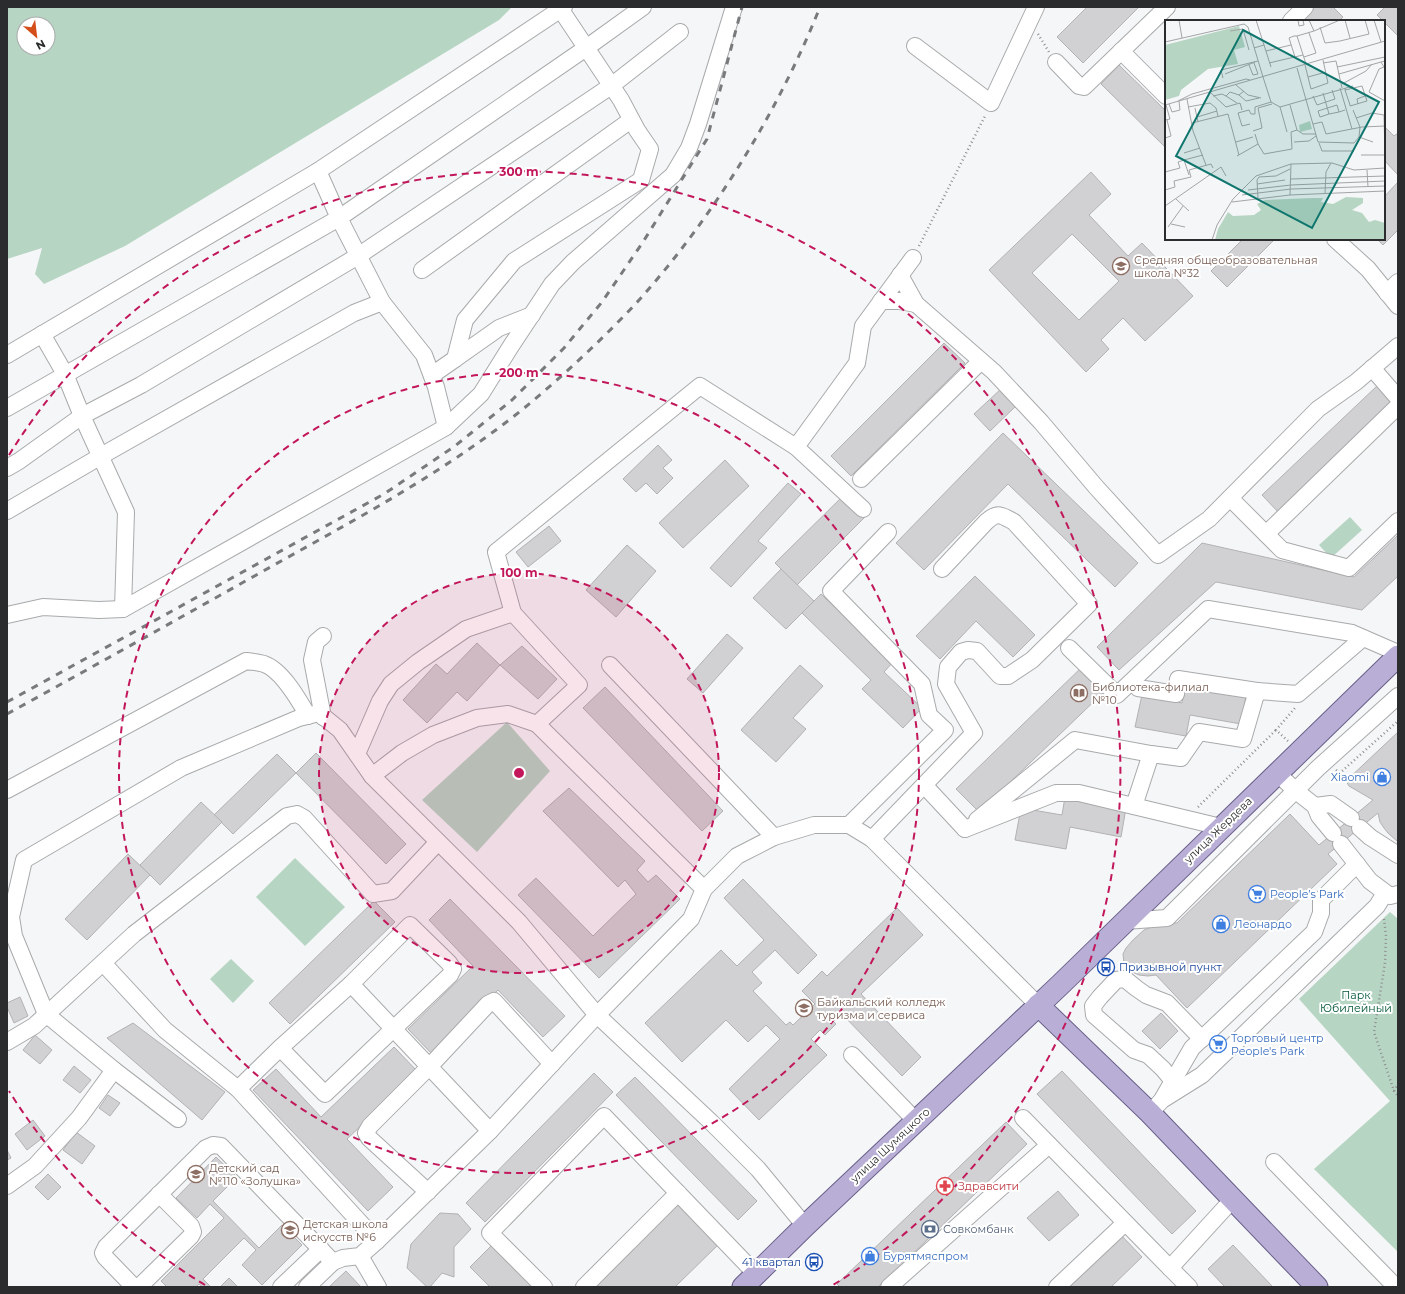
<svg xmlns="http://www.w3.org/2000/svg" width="1405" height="1294" font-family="Montserrat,sans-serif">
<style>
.green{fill:#b7d5c3;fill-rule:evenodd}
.building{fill:#d1d0d2;stroke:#b2b1b3;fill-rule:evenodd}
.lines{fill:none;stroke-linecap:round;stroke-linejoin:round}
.minor-casing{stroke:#a8aaab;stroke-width:18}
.major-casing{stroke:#695f89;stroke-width:23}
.path{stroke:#8e8f90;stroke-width:2.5;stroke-dasharray:1 3;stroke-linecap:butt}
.minor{stroke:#fff;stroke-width:16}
.major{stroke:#b9afd6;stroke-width:21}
.rail{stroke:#797a7c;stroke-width:3;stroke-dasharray:7 7;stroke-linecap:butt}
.ring{fill:none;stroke:#c2185b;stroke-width:2;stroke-dasharray:7 5}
.labels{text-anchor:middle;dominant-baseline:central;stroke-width:4;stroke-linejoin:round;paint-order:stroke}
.education-label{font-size:11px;fill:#785e54;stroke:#fff;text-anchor:start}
.shop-label{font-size:11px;fill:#366cbe;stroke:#fff;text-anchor:start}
.street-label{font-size:11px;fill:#2b2c2d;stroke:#fff}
.transit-label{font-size:11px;fill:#164399;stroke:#fff;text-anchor:start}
.park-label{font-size:11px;fill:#015535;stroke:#fff}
.health-label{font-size:11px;fill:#be3a42;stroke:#fff;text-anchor:start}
.service-label{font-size:11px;fill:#4e5e75;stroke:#fff;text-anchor:start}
.inset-road{fill:none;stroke:#a4a5a7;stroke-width:1}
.view{fill:#0f766e;fill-opacity:0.15;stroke:#0f766e;stroke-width:2}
.inset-edge{fill:none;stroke:#2b2c2d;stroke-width:2}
.centre{fill:#c2185b;stroke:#fff;stroke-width:2}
.ring-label{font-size:12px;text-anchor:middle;font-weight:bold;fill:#c2185b;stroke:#fff;stroke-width:4;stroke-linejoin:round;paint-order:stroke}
</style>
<rect width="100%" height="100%" fill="#f5f6f8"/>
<g class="green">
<path d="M 7,7 L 512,7 L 499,20 L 125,246 L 44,284 L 35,274 L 42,248 L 7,259 ZM 24,24 L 48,24 L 48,48 L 24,48 Z"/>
<polygon points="1350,517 1362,530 1331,558 1319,545"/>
<polygon points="507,722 550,771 477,852 422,800"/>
<polygon points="295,858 345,907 305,946 256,897"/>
<polygon points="1390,912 1398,919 1398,1252 1314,1169 1390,1101 1299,999"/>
<polygon points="231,959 254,981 233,1003 210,979"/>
</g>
<g class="building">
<polygon points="1087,7 1139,7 1083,63 1057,37"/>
<polygon points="1312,7 1333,7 1343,17 1339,21 1298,21"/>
<polygon points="1385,7 1398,7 1398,36 1377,15"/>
<polygon points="1119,65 1166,111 1166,148 1101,84"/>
<polygon points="1384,126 1394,136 1398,133 1398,175 1384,160"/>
<path d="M 1091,172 L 1111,194 L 1089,215 L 1128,256 L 1142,243 L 1193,296 L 1145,341 L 1123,318 L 1101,340 L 1109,349 L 1086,372 L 989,270 ZM 1072,234 L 1119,281 L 1079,320 L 1032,273 Z"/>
<polygon points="1398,182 1398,230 1383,245 1377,239 1384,239 1384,197"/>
<polygon points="1243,239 1275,239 1227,287 1211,271"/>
<polygon points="944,343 965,363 851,476 831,456"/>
<polygon points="1378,385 1395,404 1280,514 1262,495"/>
<polygon points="1002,388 1017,405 990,431 974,414"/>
<polygon points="1003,433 1138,563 1115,587 1008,484 924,570 896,543"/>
<polygon points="658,445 672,460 663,468 673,478 657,494 646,483 636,492 623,479"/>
<polygon points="725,460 749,486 683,548 659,523"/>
<polygon points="788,483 801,494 758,541 767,548 731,587 710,568"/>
<polygon points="846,493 868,514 797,585 775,563"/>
<polygon points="549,526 561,541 528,567 516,552"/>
<polygon points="1398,535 1398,576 1362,610 1216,582 1119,670 1097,647 1202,543 1354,577"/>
<polygon points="627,545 656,571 616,617 586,590"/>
<polygon points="781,569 814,601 786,629 753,598"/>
<polygon points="975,576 1035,635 1013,657 976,621 940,659 916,636"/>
<polygon points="821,594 893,662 884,672 922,708 903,728 862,689 871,680 802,613"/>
<polygon points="727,634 743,648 703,693 687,679"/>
<polygon points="477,643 500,665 467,701 457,692 427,723 403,700 436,664 447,674"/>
<polygon points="522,646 557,679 538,699 500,665"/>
<polygon points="800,665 823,686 793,718 806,729 776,762 741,730"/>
<polygon points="1084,665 1107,689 979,812 956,789"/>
<polygon points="1185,684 1246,696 1241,724 1190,715 1186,736 1135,727 1142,695 1182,703"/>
<polygon points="605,687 723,811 702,831 583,708"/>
<polygon points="1398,732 1398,842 1388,833 1384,828 1380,822 1378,813 1328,854 1337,864 1187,1008 1156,975 1148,976 1139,975 1128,970 1124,963 1123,954 1126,948 1133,940 1144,930 1151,927 1169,923 1177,923 1290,814 1319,845 1373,800 1349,786 1346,781"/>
<polygon points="316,753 406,844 386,864 296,773"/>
<polygon points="277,754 296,773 233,834 214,815"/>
<polygon points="569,788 645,861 637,870 648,882 656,875 680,899 599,978 518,895 536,878 593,936 636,894 625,880 618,887 543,811"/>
<polygon points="1065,797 1126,808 1121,837 1070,827 1066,849 1015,840 1021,808 1062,815"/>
<polygon points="201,802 222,822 160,885 140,865"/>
<polygon points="128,854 150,875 87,940 65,919"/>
<polygon points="743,879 817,955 798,974 775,950 752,972 762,983 753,991 786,1025 790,1022 793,1025 815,1004 802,991 822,971 827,976 897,908 923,935 861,994 921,1057 902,1076 840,1012 832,1020 836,1024 825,1035 820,1030 811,1039 827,1055 759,1120 729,1089 780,1039 766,1025 748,1042 726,1020 682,1062 645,1023 721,950 737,966 764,940 724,898"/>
<polygon points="450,899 565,1016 543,1037 498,990 432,1054 408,1029 473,966 429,920"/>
<polygon points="374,901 395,922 290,1024 269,1003"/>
<polygon points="20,997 28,1016 14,1023 7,1007 7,1003"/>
<polygon points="1161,1013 1178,1031 1160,1049 1142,1031"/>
<polygon points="133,1023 225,1092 202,1120 107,1038"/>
<polygon points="35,1035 52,1050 40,1064 23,1050"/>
<polygon points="394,1047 418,1072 347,1139 393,1187 368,1211 253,1090 276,1069 321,1117"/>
<polygon points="74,1066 91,1080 80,1093 63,1080"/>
<polygon points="1062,1071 1196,1211 1172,1234 1037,1094"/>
<polygon points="594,1073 613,1092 485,1222 466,1203"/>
<polygon points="635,1077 757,1201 738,1220 616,1095"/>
<polygon points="108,1095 120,1103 110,1116 99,1108"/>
<polygon points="33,1120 45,1136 27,1150 15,1134"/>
<polygon points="1006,1122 1027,1144 878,1287 840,1287 837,1284"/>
<polygon points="76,1132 95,1146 82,1164 63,1150"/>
<polygon points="7,1150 11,1158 7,1160"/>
<polygon points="216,1157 237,1177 213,1201 259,1248 282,1225 302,1245 262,1285 242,1265 256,1250 244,1238 203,1279 211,1287 202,1287 199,1284 196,1287 167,1287 161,1281 224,1218 210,1204 197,1218 176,1198"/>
<polygon points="48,1174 61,1187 48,1200 35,1187"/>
<polygon points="1058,1191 1079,1215 1049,1241 1027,1218"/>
<polygon points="679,1200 721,1242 675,1287 594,1287"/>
<polygon points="440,1213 458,1214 471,1229 454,1247 454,1277 442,1273 430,1287 427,1287 407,1268 411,1244"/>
<polygon points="1120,1234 1142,1257 1111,1287 1065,1287"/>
<polygon points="493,1244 537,1287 490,1287 470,1267"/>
<polygon points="1233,1245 1273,1287 1225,1287 1208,1269"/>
<polygon points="346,1271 361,1287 329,1287"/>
<polygon points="229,1278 238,1287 220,1287"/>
</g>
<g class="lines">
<g class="minor-casing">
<g id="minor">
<polyline points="1291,21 1305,7"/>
<polyline points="915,46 991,103 1036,7"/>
<polyline points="1121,51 1166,96"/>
<polyline points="1056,62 1079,86 1084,87 1167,7"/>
<polyline points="318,171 339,218 382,302 424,355 436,387 446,427"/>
<polyline points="1335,239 1368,269 1398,306"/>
<polyline points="422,270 631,120"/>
<polyline points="900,275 916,304 994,372 1041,422 1096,487 1158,555 1209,519 1318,409 1356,382 1398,346"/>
<polyline points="1387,293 1398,282"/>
<polyline points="881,301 899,301 916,304"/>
<polyline points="42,334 65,374 82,416 126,512 123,609"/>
<polyline points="7,355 318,171 564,7"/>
<polyline points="455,359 499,328 532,315"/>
<polyline points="1372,368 1398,398"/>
<polyline points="432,375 455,359 465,320 514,261 641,180 650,149 637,130 621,100 561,10"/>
<polyline points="7,408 339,218 586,48 643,7"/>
<polyline points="7,468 19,461 82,416 141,385 358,256 611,86 680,32"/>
<polyline points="861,479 981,361"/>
<polyline points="1230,498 1282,550 1349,568 1398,521"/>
<polyline points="863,509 796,447 857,363 863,326 913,258"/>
<polyline points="7,511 101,456 354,313 382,302"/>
<polyline points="1266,534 1398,406"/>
<polyline points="7,615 43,607 99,610 123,609 446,427 481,394 511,346 552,284 573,262 673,175 689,148 698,124 734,7"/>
<polyline points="323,636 316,642 312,660 323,717"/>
<polyline points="1069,648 1117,695 1208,609 1352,633 1398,653"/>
<polyline points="610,665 774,837"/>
<polyline points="1138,688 1176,694 1178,679 1257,691"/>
<polyline points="357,754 380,701 391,684 418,662 466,629 513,613"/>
<polyline points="1277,773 1296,791 1315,806 1319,816 1333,833"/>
<polyline points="372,776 402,753 433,735 477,718 508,714 537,724"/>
<polyline points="924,785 965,829"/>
<path d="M 7,790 L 246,661 C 252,662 259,662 264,664 C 282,670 299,700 308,716"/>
<polyline points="1134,806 1151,754 1181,758 1199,732 1243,739 1257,691 1298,694 1363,638"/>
<polyline points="1315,806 1331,804 1351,818"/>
<polyline points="977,820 1075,740 1151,754"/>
<polyline points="849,825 945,730 929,715 922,684 831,591 888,532"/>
<polyline points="1360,828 1370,837 1398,855"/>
<polyline points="965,829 1056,793 1079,793 1221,827"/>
<path d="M 872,839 L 974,733 L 946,684 L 948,667 L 961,652 L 968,650 L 977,651 L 1000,676 L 1008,676 L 1032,660 L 1089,604 L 1014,522 C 1001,515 998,511 986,522 L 942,569"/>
<polyline points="1341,844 1370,881 1390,896 1398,894"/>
<polyline points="704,889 537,724 579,685 513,613 496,552 700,386 796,447"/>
<polyline points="1125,921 1167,918 1318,768 1398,696"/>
<polyline points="103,963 165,1030 238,1089 377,1241"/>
<polyline points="351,984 490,1131"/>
<polyline points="7,1042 34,1026 134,934 287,816 297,814 304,818 373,894 392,891 438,842"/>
<polyline points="852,1055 916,1121"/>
<polyline points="1173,1081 1163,1069 1148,1055 1134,1050 1094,1015 1093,1006 1100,997 1116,980 1125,979 1136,988 1146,995 1167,1003 1202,1039"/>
<polyline points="238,1089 280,1048 351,984 410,925 449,963 453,969 450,975 325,1094 280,1048"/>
<polyline points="1163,1098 1192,1048 1314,932 1321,913 1321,900 1357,864"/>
<polyline points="1150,1113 1162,1100 1202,1075 1377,906 1385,893"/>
<polyline points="1023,1118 1170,1268 1233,1199"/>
<polyline points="178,1119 114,1070 46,1014 14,936 11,917 24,860 181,768 299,718 319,713 340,730 372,776 519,922 597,1015 711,1122 758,1169 805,1226"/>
<polyline points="1274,1162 1396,1287"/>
<polyline points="7,1186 35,1166 79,1118 114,1070"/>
<polyline points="428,1192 369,1138 366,1133 370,1126 429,1067 488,1004 494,1001 552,1064"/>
<polyline points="360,1256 378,1287"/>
<polyline points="1170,1268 1189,1287"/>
<polyline points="134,1287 105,1257 103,1253 106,1247 206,1148 213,1145 221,1146 333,1262"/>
<polyline points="139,1287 191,1236 193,1232 191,1226 159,1194"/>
<polyline points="281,1287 321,1249"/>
<polyline points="307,1287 333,1262 343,1258 360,1256 377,1241 490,1131 597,1015 691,919 704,889 737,856 774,837 814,825 849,825 872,839 1038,1005"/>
<polyline points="544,1287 490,1233 604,1116 756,1274"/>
<polyline points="584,1287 678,1193"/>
<polyline points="889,1287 1049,1145"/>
<polyline points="1057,1287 1125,1223"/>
</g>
</g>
<g class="major-casing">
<g id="major">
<polyline points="1038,1005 1150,1113 1317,1287"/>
<polyline points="743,1287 805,1226 1060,985 1398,656"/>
</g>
</g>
<g class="path">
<polyline points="1038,34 1049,52"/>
<polyline points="919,246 986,114"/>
<polyline points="1288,741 1276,730 1295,708"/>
<polyline points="1336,770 1339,773 1341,772 1398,721"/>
<polyline points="1198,807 1276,730"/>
<polyline points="1384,919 1386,936 1385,963 1374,1032 1394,1091 1398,1096"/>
<polyline points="1394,1091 1398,1084"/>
</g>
<use href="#minor" class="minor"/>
<use href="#major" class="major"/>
<g class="rail">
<polyline points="7,702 384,494 455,446 512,400 564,348 602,302 643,242 707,139 742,7"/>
<path d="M 7,714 C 96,665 185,615 274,565 C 360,517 446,471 523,409 C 563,376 605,337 640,299 C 714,216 779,110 820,7"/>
</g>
</g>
<circle cx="519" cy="773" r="200" fill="#c2185b" fill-opacity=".12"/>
<g class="ring">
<circle cx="519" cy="773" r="200"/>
<circle cx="519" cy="773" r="400"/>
<path d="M205 1285A601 601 0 0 1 9 1091M9 455A601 601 0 1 1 833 1285"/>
</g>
<defs>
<g id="school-ring" transform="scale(0.9)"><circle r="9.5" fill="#fff" stroke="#8d6e63" stroke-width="1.5"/><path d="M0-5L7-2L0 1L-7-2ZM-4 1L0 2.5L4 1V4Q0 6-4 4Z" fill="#8d6e63"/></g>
<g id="library-ring" transform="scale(0.9)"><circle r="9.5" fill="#fff" stroke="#8d6e63" stroke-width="1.5"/><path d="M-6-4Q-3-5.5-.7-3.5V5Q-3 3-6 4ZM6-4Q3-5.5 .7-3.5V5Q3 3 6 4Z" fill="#8d6e63"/></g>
<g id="shop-ring" transform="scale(0.9)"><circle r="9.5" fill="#fff" stroke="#3f7fe0" stroke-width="1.5"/><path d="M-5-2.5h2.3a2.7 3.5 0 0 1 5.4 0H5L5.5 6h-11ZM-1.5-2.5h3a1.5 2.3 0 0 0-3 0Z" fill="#3f7fe0"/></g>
<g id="supermarket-ring" transform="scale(0.9)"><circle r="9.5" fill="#fff" stroke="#3f7fe0" stroke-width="1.5"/><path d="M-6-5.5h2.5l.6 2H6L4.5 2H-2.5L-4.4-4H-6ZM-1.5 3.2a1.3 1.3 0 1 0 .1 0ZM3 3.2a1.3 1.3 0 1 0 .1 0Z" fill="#3f7fe0"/></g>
<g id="bus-ring" transform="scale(0.9)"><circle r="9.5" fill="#fff" stroke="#1a4fb4" stroke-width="1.5"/><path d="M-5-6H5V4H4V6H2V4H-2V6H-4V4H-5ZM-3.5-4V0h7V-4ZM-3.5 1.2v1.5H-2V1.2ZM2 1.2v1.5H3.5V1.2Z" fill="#1a4fb4"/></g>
<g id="university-ring" transform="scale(0.9)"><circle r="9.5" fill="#fff" stroke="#8d6e63" stroke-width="1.5"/><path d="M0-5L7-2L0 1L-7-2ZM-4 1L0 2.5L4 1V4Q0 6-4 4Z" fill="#8d6e63"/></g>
<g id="pharmacy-ring" transform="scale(0.9)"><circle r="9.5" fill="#fff" stroke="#e0444e" stroke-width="1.5"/><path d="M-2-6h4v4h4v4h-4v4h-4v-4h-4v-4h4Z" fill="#e0444e"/></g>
<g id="bank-ring" transform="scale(0.9)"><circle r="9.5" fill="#fff" stroke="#5c6f8a" stroke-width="1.5"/><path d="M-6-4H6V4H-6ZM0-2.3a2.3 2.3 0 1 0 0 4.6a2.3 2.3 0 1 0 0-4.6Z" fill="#5c6f8a"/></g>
</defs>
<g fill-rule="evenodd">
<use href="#school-ring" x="1121" y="266"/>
<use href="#library-ring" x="1079" y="693"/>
<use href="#shop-ring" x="1382" y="777"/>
<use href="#supermarket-ring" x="1257" y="894"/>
<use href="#shop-ring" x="1221" y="924"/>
<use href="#bus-ring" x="1106" y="967"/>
<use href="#university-ring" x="804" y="1008"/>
<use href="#supermarket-ring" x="1218" y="1044"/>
<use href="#school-ring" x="196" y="1174"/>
<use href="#pharmacy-ring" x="945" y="1186"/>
<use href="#bank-ring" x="930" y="1229"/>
<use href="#school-ring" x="290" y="1230"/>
<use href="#shop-ring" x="870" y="1256"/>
<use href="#bus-ring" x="814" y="1262"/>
</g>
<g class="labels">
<g class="education-label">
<text x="1134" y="260">Средняя общеобразовательная<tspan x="1134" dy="13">школа №32</tspan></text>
<text x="1092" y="687">Библиотека-филиал<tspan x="1092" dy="13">№10</tspan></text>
<text x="817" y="1002">Байкальский колледж<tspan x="817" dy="13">туризма и сервиса</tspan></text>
<text x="209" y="1168">Детский сад<tspan x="209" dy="13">№110 «Золушка»</tspan></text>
<text x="303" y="1224">Детская школа<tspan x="303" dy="13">искусств №6</tspan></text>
</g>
<g class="shop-label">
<text x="1369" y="777" text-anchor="end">Xiaomi</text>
<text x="1270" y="894">People’s Park</text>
<text x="1234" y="924">Леонардо</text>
<text x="1231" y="1038">Торговый центр<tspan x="1231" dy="13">People's Park</tspan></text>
<text x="883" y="1256">Бурятмяспром</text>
</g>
<g class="street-label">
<text transform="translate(1218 830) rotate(-44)">улица Жердева</text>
<text transform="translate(890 1145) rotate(-43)">улица Шумяцкого</text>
</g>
<g class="transit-label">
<text x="1119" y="967">Призывной пункт</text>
<text x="801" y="1262" text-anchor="end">41 квартал</text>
</g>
<g class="park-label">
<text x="1356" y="995">Парк<tspan x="1356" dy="13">Юбилейный</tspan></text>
</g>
<g class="health-label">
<text x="958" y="1186">Здравсити</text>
</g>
<g class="service-label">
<text x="943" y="1229">Совкомбанк</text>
</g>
</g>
<g transform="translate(1165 20)">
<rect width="220" height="220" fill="#f5f6f8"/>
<path d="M 74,6 L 80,27 L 69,30 L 73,44 L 43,49 L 16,70 L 14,76 L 0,80 L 0,25 ZM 145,101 L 147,109 L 135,112 L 134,105 ZM 181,177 L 198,178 L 198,183 L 187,190 L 197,193 L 204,202 L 210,200 L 220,203 L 220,220 L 50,220 L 53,209 L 63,192 L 68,196 L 89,195 L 96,190 L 92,184 L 100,180 L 148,178 L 158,178 L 156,182 L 168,184 Z" fill="#b7d5c3"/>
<path class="inset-road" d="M 14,0 L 17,18M 91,0 L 99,25M 133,0 L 134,6 L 139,5 L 138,0M 180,0 L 185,18M 209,0 L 216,22M 155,7 L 160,23 L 175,21 L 204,14 L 200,0M 78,9 L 84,30M 65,11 L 78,9M 149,11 L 175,0M 132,16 L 149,11 L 144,0M 0,22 L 79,4 L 83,7 L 98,57M 89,28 L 99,25 L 106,47M 101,31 L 126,25M 130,37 L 124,18 L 129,16 L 132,16 L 141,44M 139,37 L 151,33 L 144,13M 220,41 L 216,42 L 219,47 L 214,49 L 204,72 L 220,81M 104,43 L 138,35M 158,43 L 171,41 L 177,68M 84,45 L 88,55 L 93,54 L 89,43M 140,45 L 146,69 L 163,63 L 158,40M 172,47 L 220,37M 132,48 L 153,122 L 189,123 L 194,117 L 195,107 L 188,90M 60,54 L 90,42M 174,54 L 216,42M 98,57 L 106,82 L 115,87 L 188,66M 143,57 L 161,52M 58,58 L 56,50 L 93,41M 177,64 L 201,51 L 207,44M 71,65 L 83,75 L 96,78M 175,68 L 187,109M 180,68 L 180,70 L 185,85 L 185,86 L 202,81 L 197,66 L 180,70M 45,72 L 61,87 L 75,83 L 77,90M 158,73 L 164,94M 74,75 L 81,81 L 94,78M 48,76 L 57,74 L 61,76 L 65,72 L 74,75 L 79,71M 61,76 L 72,83M 148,76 L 152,85 L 170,79 L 167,70M 22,79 L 28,111 L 41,145M 13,81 L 27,74 L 81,59 L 85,60M 4,84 L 7,92 L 15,90 L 14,81M 193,84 L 192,79 L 200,76M 0,85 L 220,21M 23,87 L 45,83 L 51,88 L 53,96M 115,87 L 122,112M 30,88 L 33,102M 174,92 L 172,85 L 153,91 L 155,97 L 164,94 L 174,92 L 180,90M 32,97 L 52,91M 191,98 L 207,93 L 219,95 L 220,135M 0,100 L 5,99 L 1,85M 27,103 L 63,94 L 74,135M 85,104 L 77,106 L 73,93 L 84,90 L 86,94 L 90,94 L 90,87 L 106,82M 148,104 L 157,102 L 161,114 L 197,107 L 220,106M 132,110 L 138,114 L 151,114M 88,111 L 97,108 L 93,88 L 107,84M 194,117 L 208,122M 0,118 L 6,116 L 2,100M 71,122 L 88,117M 129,122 L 144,121 L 151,116M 154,123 L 157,131 L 189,131M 93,124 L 99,134 L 127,129 L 126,112 L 132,110 L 125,85M 19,133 L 35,128M 196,135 L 220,135M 72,136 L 93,124 L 90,114M 202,150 L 203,167M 0,152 L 15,148 L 13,142 L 19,140M 24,155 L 19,140 L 38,135M 126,159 L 220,156M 92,164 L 120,160M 0,170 L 10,167 L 9,161 L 26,157 L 24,150 L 46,144 L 48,148M 83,170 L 126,165 L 220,161M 160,173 L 161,152 L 166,143M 77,175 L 126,169 L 220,166M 125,175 L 126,144M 93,178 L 92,160 L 94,157 L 111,156 L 125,149M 11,179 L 24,191M 67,182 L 125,175 L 220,171M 0,186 L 56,147 L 61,156M 6,204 L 20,207M 3,207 L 18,186M 47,220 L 52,205 L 68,179 L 91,156 L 126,144 L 167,143 L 189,150 L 220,148"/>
<path class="view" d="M 78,10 L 214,82 L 147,208 L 11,136 Z"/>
<rect width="220" height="220" class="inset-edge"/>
</g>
<circle cx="519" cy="773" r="6" class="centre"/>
<g class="ring-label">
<text x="519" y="176">300 m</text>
<text x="519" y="377">200 m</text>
<text x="519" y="577">100 m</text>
</g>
<rect width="1405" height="1294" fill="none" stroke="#2b2c2d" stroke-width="16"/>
<g transform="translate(36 36) rotate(152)"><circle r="19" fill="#ffffff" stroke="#aaabab"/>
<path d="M0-3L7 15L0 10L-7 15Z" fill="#d44e1a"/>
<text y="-6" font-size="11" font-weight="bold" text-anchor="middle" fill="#2b2c2d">N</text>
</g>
</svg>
